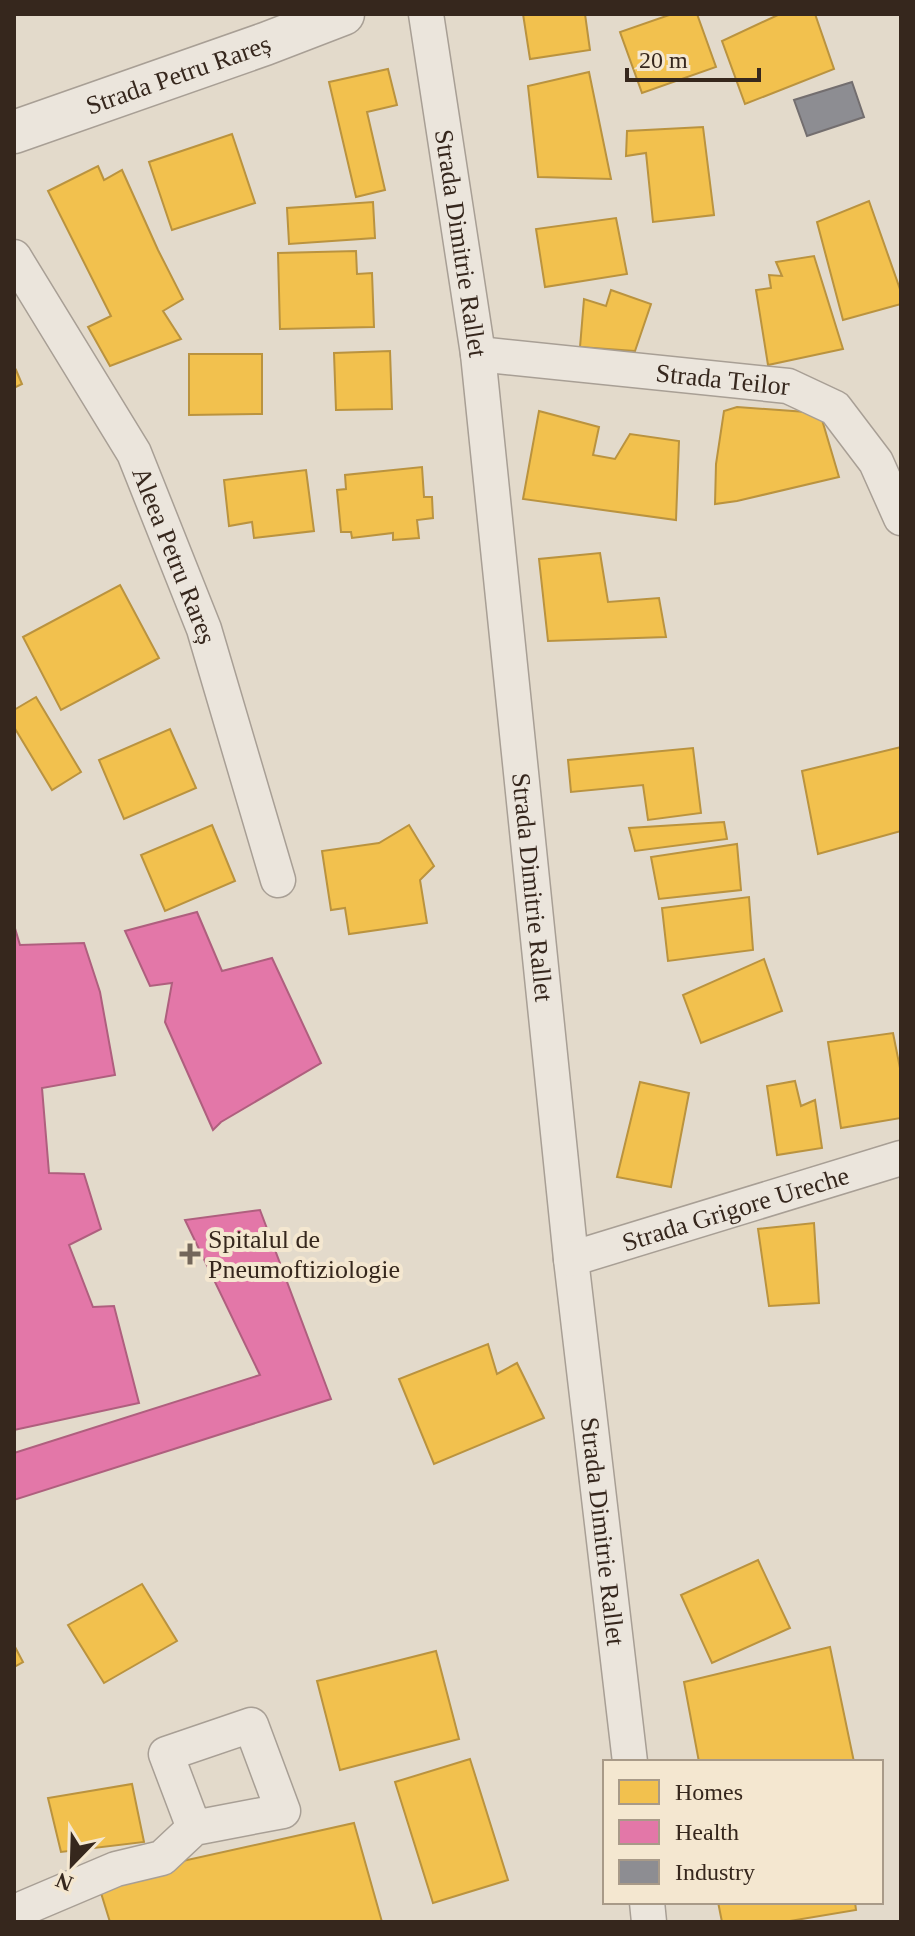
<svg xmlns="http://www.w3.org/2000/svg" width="915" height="1936" font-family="Georgia,serif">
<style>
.homes{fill:#f2c14e;stroke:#ba933f;stroke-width:2}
.health{fill:#e377a8;stroke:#af5f7e;stroke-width:2}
.industry{fill:#8d8d92;stroke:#736e6f;stroke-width:2}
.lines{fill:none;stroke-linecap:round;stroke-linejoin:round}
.minor-casing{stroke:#a89f95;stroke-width:37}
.tertiary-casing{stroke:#a89f95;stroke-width:45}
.minor{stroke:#ebe5dc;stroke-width:34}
.tertiary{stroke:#ebe5dc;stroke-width:42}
.poi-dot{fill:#73665a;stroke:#f4e7d0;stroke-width:3}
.labels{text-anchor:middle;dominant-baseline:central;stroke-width:8;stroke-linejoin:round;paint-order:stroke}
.street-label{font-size:26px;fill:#36271d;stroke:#f4e7d0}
.poi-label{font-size:26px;fill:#36271d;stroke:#f4e7d0;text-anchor:start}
</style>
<rect width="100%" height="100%" fill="#e3dacb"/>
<g class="homes">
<polygon points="523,14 585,14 590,50 530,59"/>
<polygon points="672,14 697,14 716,67 642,93 620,32"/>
<polygon points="780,14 815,14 834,69 745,104 722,41"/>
<polygon points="388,69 397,105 367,112 385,190 356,197 329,82"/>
<polygon points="589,72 611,179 538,177 528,86"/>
<polygon points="703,127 714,215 653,222 646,153 626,156 627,131"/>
<polygon points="232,134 255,203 172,230 149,162"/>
<polygon points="98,166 104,180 122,170 158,250 183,299 163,311 181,339 110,366 88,327 111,316 48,191"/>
<polygon points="869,201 901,292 901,304 843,320 817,222"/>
<polygon points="373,202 375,238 289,244 287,208"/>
<polygon points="616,218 627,274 545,287 536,229"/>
<polygon points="356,251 357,274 372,273 374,327 280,329 278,253"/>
<polygon points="814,256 843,349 768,365 756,290 771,288 769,275 782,276 776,262"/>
<polygon points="611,290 651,304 635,351 580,347 584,299 606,306"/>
<polygon points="390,351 392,409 336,410 334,353"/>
<polygon points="189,354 262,354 262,414 189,415"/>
<polygon points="16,370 22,384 14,388 14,372"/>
<polygon points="737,407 820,413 839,477 737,501 715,504 716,464 724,411"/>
<polygon points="539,411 599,427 593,455 615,459 630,434 679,441 676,520 523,499"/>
<polygon points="422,467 424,497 432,497 433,518 417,520 419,538 393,540 393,533 352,538 351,532 341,532 337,490 346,489 345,475"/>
<polygon points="306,470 314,531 254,538 252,522 229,526 224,480"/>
<polygon points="600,553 608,602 659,598 666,637 548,641 539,559"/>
<polygon points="120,585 159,658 61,710 23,637"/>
<polygon points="36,697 81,772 52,790 14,727 14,710"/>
<polygon points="170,729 196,788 124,819 99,760"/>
<polygon points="901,747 901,831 818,854 802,771"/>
<polygon points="693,748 701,813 648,820 643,785 571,792 568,760"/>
<polygon points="724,822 727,839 635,851 629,828"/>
<polygon points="212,825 235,881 165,911 141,855"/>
<polygon points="409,825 434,866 420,880 427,923 349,934 345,908 331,910 322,851 379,843"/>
<polygon points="737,844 741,890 659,899 651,857"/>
<polygon points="749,897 753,950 668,961 662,908"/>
<polygon points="764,959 782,1011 701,1043 683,995"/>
<polygon points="893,1033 901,1073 901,1118 841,1128 828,1042"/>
<polygon points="795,1081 801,1106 815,1100 822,1148 777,1155 767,1086"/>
<polygon points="640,1082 689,1093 671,1187 617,1177"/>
<polygon points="814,1223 819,1303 769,1306 758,1229"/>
<polygon points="488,1344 497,1374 517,1363 544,1418 434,1464 399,1379"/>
<polygon points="758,1560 790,1628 712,1663 681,1595"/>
<polygon points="142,1584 177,1641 104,1683 68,1625"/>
<polygon points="14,1645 23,1662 14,1667"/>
<polygon points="830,1647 854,1762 699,1762 684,1682"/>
<polygon points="436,1651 459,1739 340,1770 317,1681"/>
<polygon points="470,1759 508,1880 433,1903 395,1782"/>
<polygon points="132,1784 144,1842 61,1852 48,1798"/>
<polygon points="354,1823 382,1922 110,1922 97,1880"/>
<polygon points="718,1902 855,1902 856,1910 784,1922 722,1922"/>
</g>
<g class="health">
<polygon points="197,912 222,971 272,958 321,1063 221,1122 213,1130 165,1022 172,983 150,986 125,931"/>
<polygon points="14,925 20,945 84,943 100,992 115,1075 42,1088 49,1173 84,1174 101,1229 69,1245 93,1307 114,1306 139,1403 14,1430"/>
<polygon points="260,1210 331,1399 14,1500 14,1453 260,1375 185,1220"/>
</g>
<polygon class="industry" points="852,82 864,117 807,136 794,100"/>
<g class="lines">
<g class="minor-casing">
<g id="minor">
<path id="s1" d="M 426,14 L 478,354 L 571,1259 L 630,1762"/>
<path id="s2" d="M 14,257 L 134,453 L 204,629 L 278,880"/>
<path id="s3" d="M 478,354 L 788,386 L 835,408 L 876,462 L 901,518"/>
<path id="s4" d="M 571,1259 L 901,1158"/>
<polyline points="647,1902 649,1922"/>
<polyline points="15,1922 24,1908 116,1869 162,1858 194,1828 283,1811 251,1725 166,1754 194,1828"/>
</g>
</g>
<g class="tertiary-casing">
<g id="tertiary">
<path id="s5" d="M 14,132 L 265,44 L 343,14"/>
</g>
</g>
<use href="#minor" class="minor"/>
<use href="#tertiary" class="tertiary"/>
</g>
<path class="poi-dot" d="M186 1242h8v8h8v8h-8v8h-8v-8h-8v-8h8z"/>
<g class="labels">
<g class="street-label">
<text stroke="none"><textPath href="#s5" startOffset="174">Strada Petru Rareș</textPath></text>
<text stroke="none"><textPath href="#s1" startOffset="232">Strada Dimitrie Rallet</textPath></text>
<text stroke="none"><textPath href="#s3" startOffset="246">Strada Teilor</textPath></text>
<text stroke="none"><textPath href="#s2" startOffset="340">Aleea Petru Rareș</textPath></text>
<text stroke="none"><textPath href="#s1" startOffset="880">Strada Dimitrie Rallet</textPath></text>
<text stroke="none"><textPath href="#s4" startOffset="172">Strada Grigore Ureche</textPath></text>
<text stroke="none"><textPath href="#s1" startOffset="1528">Strada Dimitrie Rallet</textPath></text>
</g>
<g class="poi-label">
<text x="208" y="1239">Spitalul de<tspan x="208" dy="30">Pneumoftiziologie</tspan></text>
</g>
</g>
<rect width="915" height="1936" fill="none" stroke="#36271d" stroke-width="32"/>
<rect x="603" y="1760" width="280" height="144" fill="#f4e7d0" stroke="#a89a88" stroke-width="2"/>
<rect x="619" y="1780" width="40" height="24" fill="#f2c14e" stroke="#a89a88" stroke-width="2"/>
<text x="675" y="1800" font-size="24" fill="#36271d">Homes</text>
<rect x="619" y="1820" width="40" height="24" fill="#e377a8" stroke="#a89a88" stroke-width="2"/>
<text x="675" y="1840" font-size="24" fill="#36271d">Health</text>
<rect x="619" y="1860" width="40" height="24" fill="#8d8d92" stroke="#a89a88" stroke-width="2"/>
<text x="675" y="1880" font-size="24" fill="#36271d">Industry</text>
<g transform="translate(72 1864) rotate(203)" stroke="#f4e7d0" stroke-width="6" paint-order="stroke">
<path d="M0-6L14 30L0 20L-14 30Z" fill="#36271d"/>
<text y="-12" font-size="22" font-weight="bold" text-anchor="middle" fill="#36271d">N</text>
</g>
<path d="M627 68v12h132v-12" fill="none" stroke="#36271d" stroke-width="4"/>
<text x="639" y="68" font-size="24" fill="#36271d" stroke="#f4e7d0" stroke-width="6" paint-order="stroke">20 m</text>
</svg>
